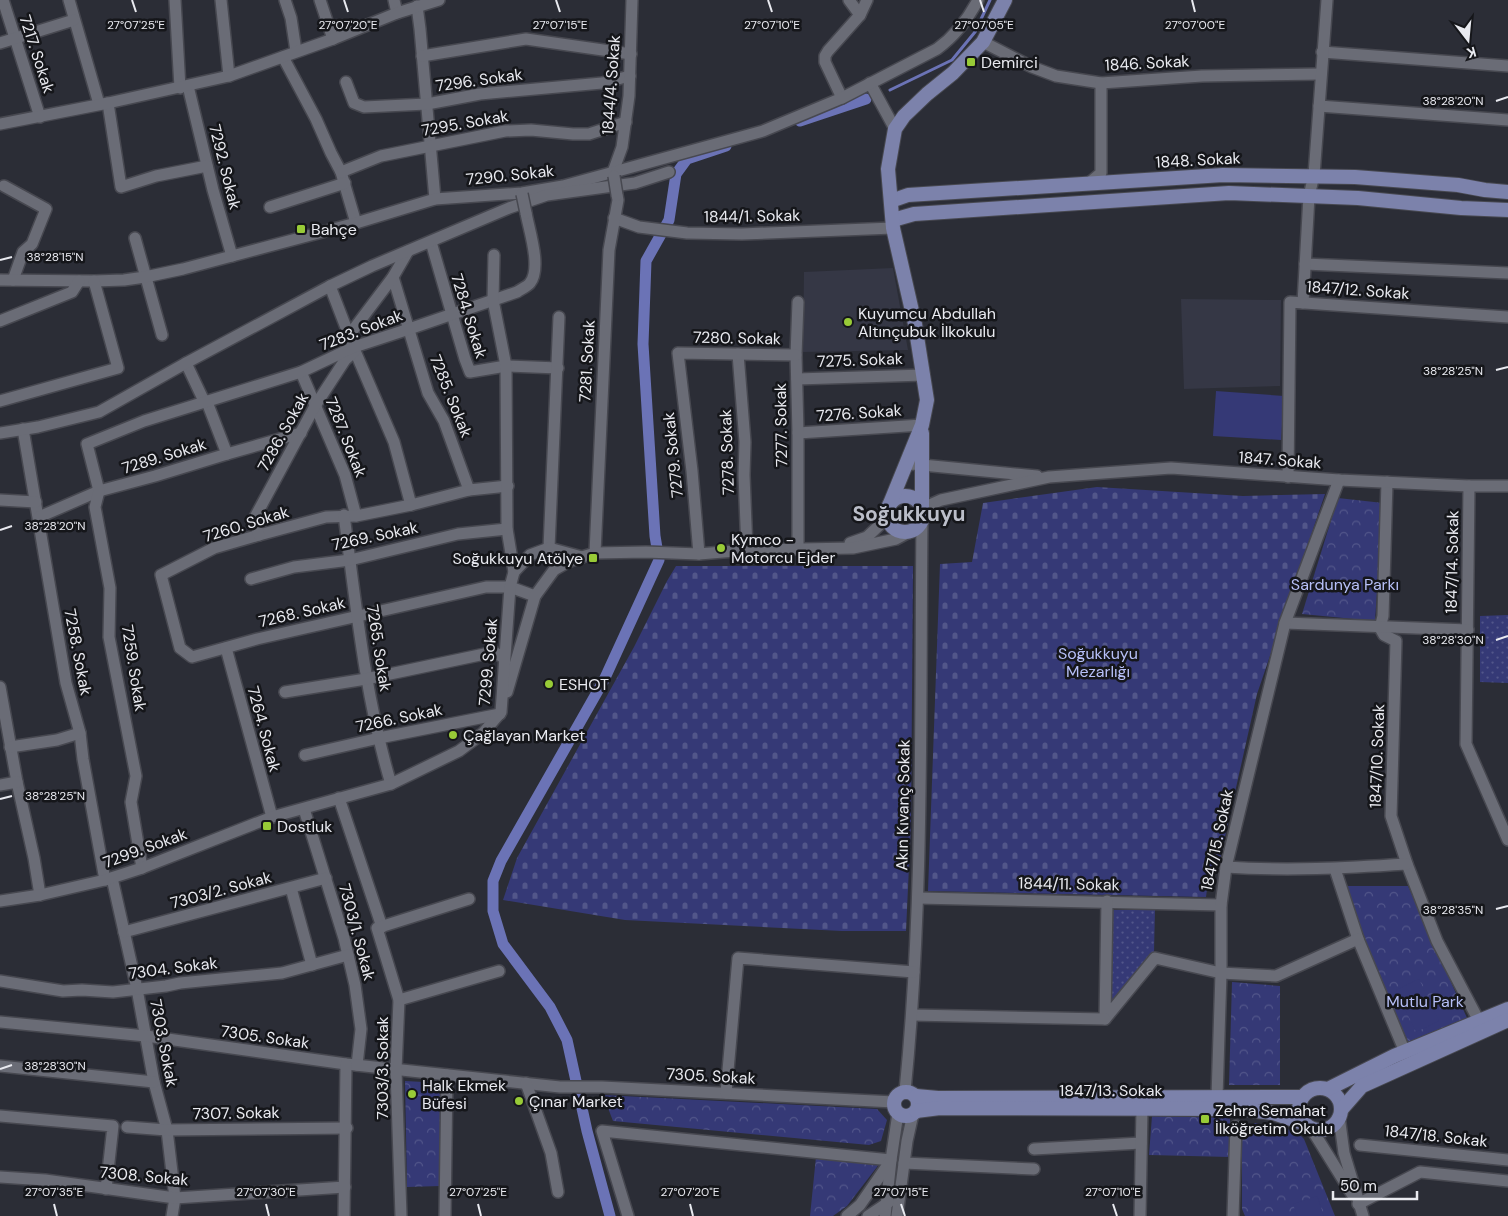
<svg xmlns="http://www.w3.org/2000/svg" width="1508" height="1216" font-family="'DM Sans',sans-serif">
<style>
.built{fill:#353745}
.grass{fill:url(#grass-dots)}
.cemetery{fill:url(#cemetery-stones)}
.park{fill:url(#park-crowns)}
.garden{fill:#353976}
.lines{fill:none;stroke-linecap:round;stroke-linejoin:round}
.stream{stroke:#6b73b6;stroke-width:3}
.canal{stroke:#6b73b6;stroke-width:11}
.minor-casing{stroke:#474850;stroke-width:14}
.major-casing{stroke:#474850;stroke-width:16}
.minor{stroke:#6a6c76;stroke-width:11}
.major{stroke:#7c82ab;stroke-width:14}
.minor-bridge-casing{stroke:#474850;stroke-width:14;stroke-linecap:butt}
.minor-bridge{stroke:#6a6c76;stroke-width:11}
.ticks{fill:none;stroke:#e9eaf0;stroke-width:2}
.poi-dot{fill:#98cb37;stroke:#15161a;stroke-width:2}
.labels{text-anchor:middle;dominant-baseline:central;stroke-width:5;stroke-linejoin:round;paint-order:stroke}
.street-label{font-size:16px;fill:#e9eaf0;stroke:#15161a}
.poi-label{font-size:16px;fill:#e9eaf0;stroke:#15161a;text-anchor:start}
.park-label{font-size:16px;fill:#b7c0f8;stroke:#15161a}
.district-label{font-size:21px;font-weight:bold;fill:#bbbec9;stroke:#15161a}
.ticks-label{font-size:12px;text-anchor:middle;fill:#e9eaf0;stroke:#15161a;stroke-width:5;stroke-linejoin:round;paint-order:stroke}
</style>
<defs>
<pattern id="grass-dots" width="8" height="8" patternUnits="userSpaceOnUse" patternTransform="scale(1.25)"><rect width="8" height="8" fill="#353976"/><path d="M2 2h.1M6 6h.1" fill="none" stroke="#52568a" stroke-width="1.8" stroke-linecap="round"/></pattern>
<pattern id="cemetery-stones" width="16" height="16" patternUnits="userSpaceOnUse" patternTransform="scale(1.25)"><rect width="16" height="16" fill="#353976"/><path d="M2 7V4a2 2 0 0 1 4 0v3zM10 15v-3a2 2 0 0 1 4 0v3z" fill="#52568a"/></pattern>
<pattern id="park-crowns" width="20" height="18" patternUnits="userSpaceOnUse" patternTransform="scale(1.25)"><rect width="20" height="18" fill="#353976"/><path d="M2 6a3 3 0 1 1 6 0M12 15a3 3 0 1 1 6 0" fill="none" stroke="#52568a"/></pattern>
</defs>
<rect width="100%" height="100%" fill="#2b2d36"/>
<g class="built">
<polygon points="893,268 908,350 803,352 804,272"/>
<polygon points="1181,299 1281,300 1280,386 1184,389"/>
</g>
<g class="grass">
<polygon points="1508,615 1508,683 1480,682 1480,616"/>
<polygon points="1112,910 1155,910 1154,952 1111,1004"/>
</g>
<g class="cemetery">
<polygon points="1097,487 1243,496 1325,494 1257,694 1218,868 1209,874 1206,897 928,891 940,564 972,562 983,503"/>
<polygon points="676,566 913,566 911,823 906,931 842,931 625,920 503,900 517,858 634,647 667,581"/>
</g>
<g class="park">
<polygon points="1338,498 1383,503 1375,621 1302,614"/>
<polygon points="1340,886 1408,886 1467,1018 1409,1044"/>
<polygon points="1232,982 1280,986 1280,1085 1229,1085"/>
<polygon points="405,1081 442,1083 441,1186 407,1187"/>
<polygon points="603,1095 877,1109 887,1120 881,1141 869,1145 613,1121"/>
<polygon points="1152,1116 1230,1118 1230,1157 1149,1155"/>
<polygon points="1255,1123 1296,1131 1304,1139 1335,1216 1245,1216 1242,1209 1242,1130"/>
<polygon points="816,1157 880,1163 847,1206 833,1216 810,1216"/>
</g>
<g class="garden">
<polygon points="1216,391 1284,396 1281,440 1213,436"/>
<polygon points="1419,979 1439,1021 1416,1032 1396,990"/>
<polygon points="1317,1196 1324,1216 1297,1216 1293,1204"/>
</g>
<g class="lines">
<polyline class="stream" points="890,90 952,60 975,32 990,0"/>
<g class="canal">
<polyline points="800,121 866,99"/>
<polyline points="610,1216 587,1131 567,1040 550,1007 503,944 493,911 493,881 501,861 604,680 659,560 655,536 643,344 646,261 669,220 676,174 687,159 726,146"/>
</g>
<g class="minor-casing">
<g id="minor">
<polyline points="3,0 40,117"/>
<polyline points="69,0 99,104"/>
<polyline points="175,0 180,88"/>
<polyline points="221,0 229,76"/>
<polyline points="285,0 291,18 296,51"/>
<polyline points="320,0 333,39"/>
<polyline points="394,0 397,13"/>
<polyline points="849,0 860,15"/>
<polyline points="417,6 420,29 435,199"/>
<polyline points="983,42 1032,67 1056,76 1101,83 1202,76 1321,74"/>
<polyline points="0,43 74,20"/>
<polyline points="1322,52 1508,66"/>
<polyline points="422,56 526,39 631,54"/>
<polyline points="283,57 316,119 331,153 341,172 356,223"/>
<polyline points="346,82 354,103 364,107 427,104 480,94 602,83 630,76"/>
<polyline points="870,83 895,129"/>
<polyline points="188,86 213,190 232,256"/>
<polyline points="842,98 825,62 825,56 828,51 860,15 867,0"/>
<polyline points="108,103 121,187 156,176 207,166"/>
<polyline points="1319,106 1508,120"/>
<polyline points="0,124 108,103 229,76 333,39 397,13 439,0"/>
<polyline points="341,172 381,156 505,131 531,130 573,134 589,134 626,122"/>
<polyline points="614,176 613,172 622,147 629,96 632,0"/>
<polyline points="1088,184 1101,173 1101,83"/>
<polyline points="4,186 46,209 32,244 23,252 13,280"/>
<polyline points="270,207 345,183"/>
<polyline points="614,218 639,227 687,233 742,234 893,228"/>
<polyline points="135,238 162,335"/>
<polyline points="431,242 465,359 470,372 506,366 558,368"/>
<polyline points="1305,264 1508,273"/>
<polyline points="393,277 428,393 444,421 469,490 508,486"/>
<path d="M 0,280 L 94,281 L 124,280 L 145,277 L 183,269 L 232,256 L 356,223 L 435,199 L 522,193 L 563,186 L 763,131 L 842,98 L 937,49 C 955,36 968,19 978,0"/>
<polyline points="330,286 355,351 394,442 411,505"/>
<polyline points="1303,303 1309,196 1314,175 1327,0"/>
<polyline points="0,321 72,292 79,281"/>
<polyline points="350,334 393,277 408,251"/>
<polyline points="738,354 745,442 744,475 747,550"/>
<polyline points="186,363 203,399 207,402 227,454"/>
<polyline points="301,372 345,475 356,516"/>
<polyline points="797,379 924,375"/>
<polyline points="0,401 118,368 94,281"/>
<polyline points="23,429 66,683 80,733 83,759 105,880"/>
<polyline points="0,433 38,427 99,412 186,363 330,286 372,266 509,208 547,195 635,183 669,172"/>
<polyline points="798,433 922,425"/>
<polyline points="906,465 912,464 1037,476"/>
<polyline points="1288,477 1290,302 1508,317"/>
<polyline points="1387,482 1383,616 1380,628 1384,635 1396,641 1391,816 1407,864 1437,941 1479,1021"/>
<polyline points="1469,486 1466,744 1508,840"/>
<polyline points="469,490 411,505 356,516 326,517 259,535 214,548 161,575 180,648 192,657 257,639 486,587 510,587 535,596"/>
<polyline points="0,500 36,502"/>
<polyline points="923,514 932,504 941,500 1049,477 1171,468 1339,480 1469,486 1508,486"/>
<path d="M 344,515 C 356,605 365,697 391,784"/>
<polyline points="39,517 99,491 155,476 227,454 301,433"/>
<polyline points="259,535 254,519 315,406 345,360 355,351"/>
<polyline points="850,543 867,537 887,518"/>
<polyline points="549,548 559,317"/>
<polyline points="798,548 798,433 796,355 798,302"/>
<polyline points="595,553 609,250 618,200 617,195"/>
<polyline points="699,554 692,471 678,353 796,355"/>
<polyline points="514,572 530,555 549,548 582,557 595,553 646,552 699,554 747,550 853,548 896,539 911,531"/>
<polyline points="251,579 294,567 350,560 458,534 507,529"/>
<polyline points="1285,623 1468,630"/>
<polyline points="226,648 272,817"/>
<polyline points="0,687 17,782 34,858 40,895"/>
<polyline points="285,692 366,679 494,652 504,658"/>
<polyline points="507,692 535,596 554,570 568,562 582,557"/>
<polyline points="10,747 57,740 80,733"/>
<polyline points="305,755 379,738 500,714"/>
<polyline points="0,785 17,782"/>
<polyline points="339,798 382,927"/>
<polyline points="304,809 344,938 355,985 361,1029 357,1065"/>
<path d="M 1226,867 C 1288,871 1345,868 1407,864"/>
<path d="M 142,868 L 131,802 L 136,776 L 109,637 L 110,588 L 95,507 L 99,491 L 87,444 L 144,421 L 301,372 L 354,347 L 409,329 L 517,292 C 521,289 527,287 530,283 C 542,268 529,230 526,213"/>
<polyline points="1335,869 1358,939 1405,1052"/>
<polyline points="112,878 137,989 154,1082 167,1130 175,1198 172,1216"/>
<polyline points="291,888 312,965"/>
<polyline points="918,898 1221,905"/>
<polyline points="0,901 40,895 105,880 142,868 272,817 391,784 459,751 483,733 501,712 510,587 514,572 507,529 506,366 493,300 494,255"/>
<polyline points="1107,901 1105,1019 1155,958 1221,973 1276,976 1358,939"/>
<polyline points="124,932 326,878"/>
<polyline points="0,981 63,991 82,990 113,992 166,986 180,983 282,973 348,955"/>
<polyline points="399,1000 499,971"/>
<polyline points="912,1015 1105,1019"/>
<polyline points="0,1022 146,1036 346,1064 560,1087 602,1087 894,1102"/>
<polyline points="0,1066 154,1082"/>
<polyline points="526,1083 551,1153 558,1192"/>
<path d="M 905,1091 C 924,901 920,710 922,519"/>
<polyline points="726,1093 738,958 914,972"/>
<polyline points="1217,1097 1221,973 1221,905 1226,867 1285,623 1339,480"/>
<polyline points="0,1116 113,1126 106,1189"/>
<polyline points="1339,1116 1344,1153 1363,1216"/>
<polyline points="127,1127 167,1130 347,1128"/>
<polyline points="1311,1128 1352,1194"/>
<polyline points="1360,1145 1508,1160"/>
<polyline points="1034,1149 1141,1143"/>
<polyline points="904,1163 1034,1169"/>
<polyline points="0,1177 45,1180 175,1198 345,1187"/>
<polyline points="1358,1204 1420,1172 1508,1181"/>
<polyline points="344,1216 346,1064"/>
<polyline points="401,1216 396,1070 399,1000 377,928 469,899"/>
<polyline points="445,1216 447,1075"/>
<polyline points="628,1216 602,1131 891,1160 885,1216"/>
<polyline points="847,1216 860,1205 891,1160 898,1113"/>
<polyline points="868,1216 889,1202"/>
<polyline points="897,1216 907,1141 913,1114"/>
<polyline points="1140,1216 1142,1108"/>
<polyline points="1233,1216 1236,1126"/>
</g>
</g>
<g class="major-casing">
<g id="major">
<polyline points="891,201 908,195 1223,175 1355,177 1458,185 1485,190 1508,192"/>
<polyline points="893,220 914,214 1229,193 1358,198 1461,208 1508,210"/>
<circle cx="905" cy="514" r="18"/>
<polyline points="889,506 922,425 927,400 915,324 893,228 888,169 895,129 904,116 927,94 953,73 983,42 1005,0"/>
<polyline points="922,508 922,433"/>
<circle cx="1320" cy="1109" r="21"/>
<polyline points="1328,1089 1394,1056 1508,1009"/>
<circle cx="906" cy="1104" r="12"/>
<polyline points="916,1096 938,1098 1302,1097"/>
<polyline points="1341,1110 1362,1086 1508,1020"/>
<polyline points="916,1111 940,1108 1240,1109 1273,1113 1305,1124"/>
</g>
</g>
<use href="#minor" class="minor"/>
<use href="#major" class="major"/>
<g class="minor-bridge-casing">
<g id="minor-bridge">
<polyline points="614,176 617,195"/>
<polyline points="522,194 526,213"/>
</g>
</g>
<use href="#minor-bridge" class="minor-bridge"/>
</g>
<path class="ticks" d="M 132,0 L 136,12M 344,0 L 348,12M 556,0 L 560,12M 768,0 L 772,12M 980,0 L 984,12M 1192,0 L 1195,12M 1496,101 L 1508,97M 0,260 L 12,257M 1496,370 L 1508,367M 0,530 L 12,526M 1496,640 L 1508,636M 0,799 L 12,796M 1496,909 L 1508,906M 0,1069 L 12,1065M 54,1204 L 57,1216M 266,1204 L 269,1216M 478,1204 L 481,1216M 690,1204 L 693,1216M 901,1204 L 905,1216M 1113,1204 L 1117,1216"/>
<g class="poi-dot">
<rect x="966" y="57" width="10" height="10" rx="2.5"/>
<rect x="296" y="224" width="10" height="10" rx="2.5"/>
<circle cx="848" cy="322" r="5"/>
<circle cx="721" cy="548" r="5"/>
<rect x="588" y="553" width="10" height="10" rx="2.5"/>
<circle cx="549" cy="684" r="5"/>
<circle cx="453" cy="735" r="5"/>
<rect x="262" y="821" width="10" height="10" rx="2.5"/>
<circle cx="412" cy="1094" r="5"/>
<circle cx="519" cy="1101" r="5"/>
<rect x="1200" y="1114" width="10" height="10" rx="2.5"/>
</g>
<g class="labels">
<g class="street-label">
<text transform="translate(37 54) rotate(72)">7217. Sokak</text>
<text transform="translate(1147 63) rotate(-3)">1846. Sokak</text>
<text transform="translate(479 80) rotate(-8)">7296. Sokak</text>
<text transform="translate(611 85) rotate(-86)">1844/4. Sokak</text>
<text transform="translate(465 123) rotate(-10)">7295. Sokak</text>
<text transform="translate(1198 160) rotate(-3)">1848. Sokak</text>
<text transform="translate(225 167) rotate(76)">7292. Sokak</text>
<text transform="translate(510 175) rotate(-6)">7290. Sokak</text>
<text transform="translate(752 216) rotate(-1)">1844/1. Sokak</text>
<text transform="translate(1358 290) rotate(4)">1847/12. Sokak</text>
<text transform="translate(469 316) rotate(73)">7284. Sokak</text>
<text transform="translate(361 330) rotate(-21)">7283. Sokak</text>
<text transform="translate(737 338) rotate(1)">7280. Sokak</text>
<text transform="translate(860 360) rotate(-2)">7275. Sokak</text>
<text transform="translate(587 361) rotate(-87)">7281. Sokak</text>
<text transform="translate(451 396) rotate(68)">7285. Sokak</text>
<text transform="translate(859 413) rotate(-4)">7276. Sokak</text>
<text transform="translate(781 425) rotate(-91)">7277. Sokak</text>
<text transform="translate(283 432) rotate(-61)">7286. Sokak</text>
<text transform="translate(346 437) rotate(68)">7287. Sokak</text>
<text transform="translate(727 452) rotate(-92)">7278. Sokak</text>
<text transform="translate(673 455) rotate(-96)">7279. Sokak</text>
<text transform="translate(164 456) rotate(-17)">7289. Sokak</text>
<text transform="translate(1280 460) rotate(4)">1847. Sokak</text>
<text transform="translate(246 524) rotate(-17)">7260. Sokak</text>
<text transform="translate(375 536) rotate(-12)">7269. Sokak</text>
<text transform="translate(1452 562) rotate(-89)">1847/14. Sokak</text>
<text transform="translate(302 612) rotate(-13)">7268. Sokak</text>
<text transform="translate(379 648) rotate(81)">7265. Sokak</text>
<text transform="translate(78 652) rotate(79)">7258. Sokak</text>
<text transform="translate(488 662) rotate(-85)">7299. Sokak</text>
<text transform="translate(134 668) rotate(81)">7259. Sokak</text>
<text transform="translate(399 718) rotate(-12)">7266. Sokak</text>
<text transform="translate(264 729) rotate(75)">7264. Sokak</text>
<text transform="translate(1377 756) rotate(-88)">1847/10. Sokak</text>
<text transform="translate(903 805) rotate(-89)">Akın Kıvanç Sokak</text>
<text transform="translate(1217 840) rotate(-78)">1847/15. Sokak</text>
<text transform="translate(145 848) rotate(-20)">7299. Sokak</text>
<text transform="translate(1069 884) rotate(1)">1844/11. Sokak</text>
<text transform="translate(221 890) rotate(-15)">7303/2. Sokak</text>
<text transform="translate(357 932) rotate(75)">7303/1. Sokak</text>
<text transform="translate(173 968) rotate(-7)">7304. Sokak</text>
<text transform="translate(265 1037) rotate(8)">7305. Sokak</text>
<text transform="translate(164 1043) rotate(79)">7303. Sokak</text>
<text transform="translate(382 1068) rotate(-90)">7303/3. Sokak</text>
<text transform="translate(711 1076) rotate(3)">7305. Sokak</text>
<text x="1111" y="1090">1847/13. Sokak</text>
<text transform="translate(236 1113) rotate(-1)">7307. Sokak</text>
<text transform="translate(1436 1136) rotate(6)">1847/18. Sokak</text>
<text transform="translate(144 1176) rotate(5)">7308. Sokak</text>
</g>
<g class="poi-label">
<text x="981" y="62">Demirci</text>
<text x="311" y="229">Bahçe</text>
<text x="858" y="313">Kuyumcu Abdullah<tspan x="858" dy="18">Altınçubuk İlkokulu</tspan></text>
<text x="731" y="539">Kymco -<tspan x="731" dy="18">Motorcu Ejder</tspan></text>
<text x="583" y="558" text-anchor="end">Soğukkuyu Atölye</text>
<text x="559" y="684">ESHOT</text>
<text x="463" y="735">Çağlayan Market</text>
<text x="277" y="826">Dostluk</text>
<text x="422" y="1085">Halk Ekmek<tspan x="422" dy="18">Büfesi</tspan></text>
<text x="529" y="1101">Çınar Market</text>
<text x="1215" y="1110">Zehra Semahat<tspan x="1215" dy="18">İlköğretim Okulu</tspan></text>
</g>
<g class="park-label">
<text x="1345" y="584">Sardunya Parkı</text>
<text x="1098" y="653">Soğukkuyu<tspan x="1098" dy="18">Mezarlığı</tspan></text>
<text x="1425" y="1001">Mutlu Park</text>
</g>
<g class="district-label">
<text x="909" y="514">Soğukkuyu</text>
</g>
</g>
<g class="ticks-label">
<text x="136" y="29">27°07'25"E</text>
<text x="348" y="29">27°07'20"E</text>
<text x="560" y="29">27°07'15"E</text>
<text x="772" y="29">27°07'10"E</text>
<text x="984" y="29">27°07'05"E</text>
<text x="1195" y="29">27°07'00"E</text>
<text x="1453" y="105">38°28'20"N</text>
<text x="55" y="261">38°28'15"N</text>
<text x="1453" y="375">38°28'25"N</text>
<text x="55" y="530">38°28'20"N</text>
<text x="1453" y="644">38°28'30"N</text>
<text x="55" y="800">38°28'25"N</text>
<text x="1453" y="914">38°28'35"N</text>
<text x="55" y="1070">38°28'30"N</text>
<text x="54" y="1196">27°07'35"E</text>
<text x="266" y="1196">27°07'30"E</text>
<text x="478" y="1196">27°07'25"E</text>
<text x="690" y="1196">27°07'20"E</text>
<text x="901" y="1196">27°07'15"E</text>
<text x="1113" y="1196">27°07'10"E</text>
</g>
<g transform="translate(1468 40) rotate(164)" stroke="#15161a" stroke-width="4" paint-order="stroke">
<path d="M0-4L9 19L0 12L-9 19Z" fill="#e9eaf0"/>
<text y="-8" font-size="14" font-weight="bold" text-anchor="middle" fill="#e9eaf0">K</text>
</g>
<path d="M1333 1191v8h84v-8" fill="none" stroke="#e9eaf0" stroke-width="2.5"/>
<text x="1340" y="1191" font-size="15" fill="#e9eaf0" stroke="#15161a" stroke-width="4" paint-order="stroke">50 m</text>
</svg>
